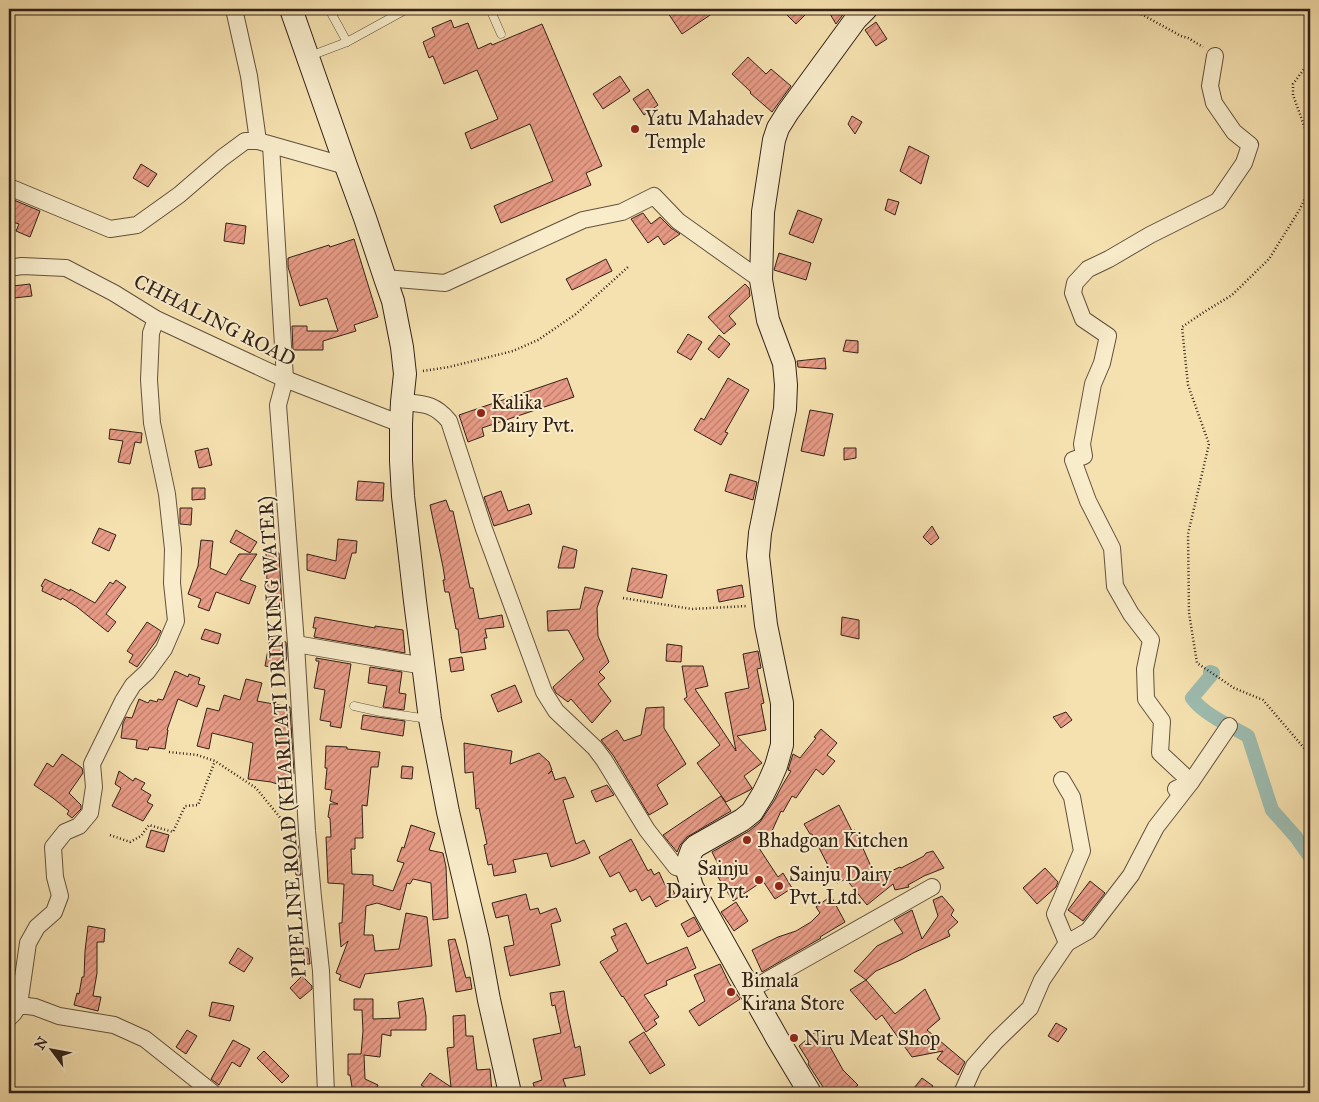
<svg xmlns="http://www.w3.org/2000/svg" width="1319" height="1102" font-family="'IM FELL Great Primer',serif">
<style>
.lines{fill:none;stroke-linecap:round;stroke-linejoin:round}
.canal{stroke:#9dbcb0;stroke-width:14}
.building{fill:url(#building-hatch);stroke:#322118}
.lane-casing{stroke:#63513e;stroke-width:9}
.street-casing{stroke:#63513e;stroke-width:18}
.secondary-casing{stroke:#322118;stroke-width:24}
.path{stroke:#322118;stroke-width:2.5;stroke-dasharray:1 2.5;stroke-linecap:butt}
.lane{stroke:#f8eccb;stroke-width:8}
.street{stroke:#f8eccb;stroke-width:16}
.secondary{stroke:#f8eccb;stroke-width:22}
.poi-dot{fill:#8f2418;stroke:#f8eccb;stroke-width:2}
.labels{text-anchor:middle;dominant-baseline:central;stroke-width:4;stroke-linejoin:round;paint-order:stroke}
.poi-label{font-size:20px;fill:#322118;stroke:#f8eccb;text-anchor:start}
.street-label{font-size:20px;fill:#322118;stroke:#f8eccb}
</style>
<defs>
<pattern id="building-hatch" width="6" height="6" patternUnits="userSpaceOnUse" patternTransform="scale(1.25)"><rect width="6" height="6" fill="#e89b86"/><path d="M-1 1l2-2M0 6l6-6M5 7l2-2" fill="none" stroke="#bd7e6d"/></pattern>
</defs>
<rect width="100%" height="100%" fill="#f5e1af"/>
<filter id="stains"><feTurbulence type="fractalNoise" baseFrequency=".004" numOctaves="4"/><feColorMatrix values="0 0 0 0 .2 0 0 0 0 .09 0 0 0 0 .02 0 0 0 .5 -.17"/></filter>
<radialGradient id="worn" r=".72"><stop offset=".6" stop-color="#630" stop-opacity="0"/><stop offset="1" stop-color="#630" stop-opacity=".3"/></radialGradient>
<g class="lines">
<path class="canal" d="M 1210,672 L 1213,673 L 1192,698 C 1203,714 1232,727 1248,736 L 1272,810 L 1296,837 L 1310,857"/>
</g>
<g class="building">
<polygon points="675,9 719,9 682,34 668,13"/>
<polygon points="781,9 811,9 796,24"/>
<polygon points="827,9 847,9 836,24"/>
<polygon points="451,20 454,28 468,23 478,49 491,43 492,45 542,24 602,166 586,173 591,185 501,223 494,206 553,181 530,124 471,149 465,133 498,119 477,70 444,84 433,56 429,58 423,42 435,36 432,28"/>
<polygon points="876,22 887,39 876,46 865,30"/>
<polygon points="748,57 766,74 771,69 791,86 772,112 750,93 751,92 732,74"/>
<polygon points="620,76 630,91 603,109 593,94"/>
<polygon points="648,89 658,105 644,115 633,99"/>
<polygon points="852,116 862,122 855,134 848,124"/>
<polygon points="909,146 929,156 921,184 900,171"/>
<polygon points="141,164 157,174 148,187 133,178"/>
<polygon points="9,198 40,211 30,237 16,231 19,224 9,221"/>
<polygon points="888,199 899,202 895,215 885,210"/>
<polygon points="798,210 822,219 813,243 789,234"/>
<polygon points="643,213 651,224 660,217 671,228 680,234 664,245 658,236 648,243 631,219"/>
<polygon points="226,223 246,226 244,244 224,241"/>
<polygon points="354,239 378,317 354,325 356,331 323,341 323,350 293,350 292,326 307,326 307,331 338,331 327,298 300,306 288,267 288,258 329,245 330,247"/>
<polygon points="779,253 811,263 806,280 774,270"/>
<polygon points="606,259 612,271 572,290 566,279"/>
<polygon points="30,284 32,296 14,298 13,286"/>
<polygon points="745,284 749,288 750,296 729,316 736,324 724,334 708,317"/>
<polygon points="688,334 702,342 691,360 677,352"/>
<polygon points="719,335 730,344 719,358 708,349"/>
<polygon points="846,340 858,341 858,353 843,351"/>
<polygon points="825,358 826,369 798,367 797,361"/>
<polygon points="567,378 574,397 482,428 484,436 468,442 459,415"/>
<polygon points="728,378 749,390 725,432 728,433 721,445 694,430 701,418 704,420"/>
<polygon points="810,410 833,414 824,456 801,451"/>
<polygon points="110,429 142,433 141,443 135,442 130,464 118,462 123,441 109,439"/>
<polygon points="208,448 212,465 199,468 195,451"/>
<polygon points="844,448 856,448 856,458 844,460"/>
<polygon points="730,474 757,482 753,500 725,491"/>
<polygon points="358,481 384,483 383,501 356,500"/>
<polygon points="192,488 205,488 205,499 192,500"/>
<polygon points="501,491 508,511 529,504 532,514 494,526 484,497"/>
<polygon points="446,500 450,511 453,511 470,588 473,588 479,619 502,615 504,627 485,629 487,638 484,638 486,649 461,653 458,629 456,629 449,592 445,592 443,580 445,580 443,567 430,505"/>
<polygon points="180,508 192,508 191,525 180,524"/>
<polygon points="932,526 939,538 931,545 923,537"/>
<polygon points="99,528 116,535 109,551 92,543"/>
<polygon points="236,530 257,542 250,553 230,542"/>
<polygon points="338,539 357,541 356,553 352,553 345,579 307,570 307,554 336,561"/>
<polygon points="201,540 213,541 210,568 226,575 239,554 257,554 240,580 256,586 249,604 216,592 209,611 198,607 201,599 188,594 198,566"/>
<polygon points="563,546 577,550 574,568 558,568"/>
<polygon points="266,553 279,553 282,609 268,610"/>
<polygon points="632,568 667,575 662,598 627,591"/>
<polygon points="45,579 70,591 70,589 95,603 110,582 113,584 116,580 126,587 106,614 116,622 108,632 77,607 62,598 61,600 42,591 43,587 41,586"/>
<polygon points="742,585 744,597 719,602 717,590"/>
<polygon points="585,587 603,591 597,608 598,636 609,662 599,672 605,678 598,684 611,701 592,723 571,699 568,702 556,693 553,687 584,659 568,630 548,631 547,611 580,609"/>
<polygon points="315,617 375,628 375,626 403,630 405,653 314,637 316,628 313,628"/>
<polygon points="842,617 859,620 859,639 841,635"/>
<polygon points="147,622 161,631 156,641 137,667 129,662 133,655 127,651"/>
<polygon points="205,629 221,634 218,644 201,639"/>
<polygon points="270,639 286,642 287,656 284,669 265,666"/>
<polygon points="667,644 682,646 681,662 666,661"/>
<polygon points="758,651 761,668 757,669 764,703 761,704 766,730 737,736 762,763 744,776 752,788 750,790 726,802 697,763 720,745 684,699 687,697 682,666 703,666 708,686 695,689 736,751 725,693 749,688 743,654"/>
<polygon points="462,657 464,670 451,672 449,659"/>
<polygon points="316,658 351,664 341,728 330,726 331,722 320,720 325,690 314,688 319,661 316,661"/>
<polygon points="370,667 402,672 399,693 406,694 404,710 383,707 387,686 368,683"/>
<polygon points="175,671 188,677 189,674 200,678 198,684 205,686 197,707 178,699 167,730 168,730 165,749 149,747 148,750 136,748 137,740 121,738 123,723 126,717 132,718 139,699 148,703 150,700 157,702 158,699 163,700"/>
<polygon points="246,679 262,683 257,701 290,707 294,774 290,773 286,787 271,782 248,779 253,743 212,733 209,749 197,746 207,708 219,711 224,695 240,700"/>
<polygon points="515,685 522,702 498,712 491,695"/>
<polygon points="664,707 664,728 686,764 657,785 668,804 649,815 613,755 601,740 617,730 624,741 641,735 646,708"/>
<polygon points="1066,712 1072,720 1061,728 1053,717"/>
<polygon points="363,715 405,721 403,736 361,729"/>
<polygon points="821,729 837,743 827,755 835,761 823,775 816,769 796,798 792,796 783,812 781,811 772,831 774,834 759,848 778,877 783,873 792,888 775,899 763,881 733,901 718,877 723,874 712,852 749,831 760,822 774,801 783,784 791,771 788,770 793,754 800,758 816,738 814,737"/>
<polygon points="464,743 512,751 510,764 539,753 549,762 552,770 548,774 552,771 555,780 565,777 574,797 563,800 576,844 584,840 590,853 574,860 551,867 547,853 513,860 516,872 494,876 492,864 488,865 484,845 487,844 479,808 476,809 473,772 465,773"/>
<polygon points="326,746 347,747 347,749 380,752 378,767 371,767 367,806 362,805 363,838 355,838 355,849 351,849 352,874 373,875 373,885 393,891 404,863 397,861 402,847 404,848 411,825 435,833 429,850 443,853 446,867 448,918 433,920 431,883 413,879 410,884 407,883 400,910 377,903 366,906 364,935 373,935 375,951 399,949 406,913 427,917 432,966 365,974 360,988 339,980 341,975 336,973 348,941 341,947 339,923 342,923 344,884 328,883 326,837 331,837 330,818 328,817 330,804 338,804 330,801 332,790 325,789 327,768 325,768"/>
<polygon points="62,754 82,768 83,773 69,793 81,805 81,809 72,818 67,814 69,811 53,798 34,785 47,763 53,767"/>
<polygon points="402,766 413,767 412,779 401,778"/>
<polygon points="119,771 133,781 135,778 145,783 141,789 151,795 147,802 153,805 143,821 112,806 121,788 115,784"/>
<polygon points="607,785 614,795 596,802 591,791"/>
<polygon points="721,796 731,811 687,837 680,845 677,852 663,835"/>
<polygon points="839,805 852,831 855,830 876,878 900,867 901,868 924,856 926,853 933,851 944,868 924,876 908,885 909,887 895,890 893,884 867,905 846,879 837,883 812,834 810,834 804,824"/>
<polygon points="151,830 169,835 164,852 146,847"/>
<polygon points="631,839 648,871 651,869 654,875 659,872 665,885 669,883 676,896 656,907 650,896 642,901 636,889 630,892 619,872 610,877 599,857"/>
<polygon points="298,845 301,875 296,875 294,858"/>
<polygon points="1045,868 1058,882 1056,887 1037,904 1023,888"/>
<polygon points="1090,881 1105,893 1083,921 1068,910"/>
<polygon points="526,894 530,910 538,908 540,914 556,908 561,921 551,924 560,965 510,976 504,947 514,945 508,915 496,918 492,903"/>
<polygon points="831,896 845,922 820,937 821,938 762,972 752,950 778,937 796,931 811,922 820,913 816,907"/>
<polygon points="942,896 954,910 951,915 958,922 948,931 950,936 913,953 903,959 876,971 866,980 854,971 877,946 903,933 894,920 912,910 922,939 938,916 933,900"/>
<polygon points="736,902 748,921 734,931 721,912"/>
<polygon points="694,917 701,930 688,937 681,924"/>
<polygon points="626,923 647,964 687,947 696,968 666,981 667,985 644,995 659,1017 654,1020 657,1024 646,1032 623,996 622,997 600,962 618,951 611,937 616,935 613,929"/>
<polygon points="88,926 105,929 104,942 97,942 97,973 93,996 101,997 98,1011 74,1005 77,993 79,994 82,977 84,977 85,951"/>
<polygon points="455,939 466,978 470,977 472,989 456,992 448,940"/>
<polygon points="238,948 253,958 244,972 229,963"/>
<polygon points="308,948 310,964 306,964 298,949"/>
<polygon points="720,964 729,983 740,999 699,1026 689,1011 705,1001 694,975"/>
<polygon points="302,976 312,986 312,989 300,999 290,988"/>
<polygon points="866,980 895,1014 925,989 940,1019 927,1030 965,1062 958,1075 937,1059 943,1051 912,1057 882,1015 876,1020 850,990"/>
<polygon points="564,991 567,1010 575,1048 580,1046 585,1075 563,1079 568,1093 536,1093 533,1083 542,1080 533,1039 561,1033 555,1005 552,1006 550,993"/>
<polygon points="423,998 426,1016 426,1030 391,1030 391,1036 382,1034 380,1057 364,1055 365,1079 378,1085 375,1093 353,1093 350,1075 348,1075 348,1054 361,1054 363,1031 362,1010 354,1010 354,999 373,999 373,1019 400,1018 398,1002"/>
<polygon points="212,1002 234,1006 230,1021 209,1016"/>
<polygon points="465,1015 466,1036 473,1036 477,1070 490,1069 492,1093 434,1093 421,1085 430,1073 451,1087 447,1048 454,1047 453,1016"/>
<polygon points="1056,1023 1067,1029 1058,1042 1048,1036"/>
<polygon points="820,1028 830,1042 828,1043 843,1070 858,1085 849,1093 827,1093 808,1064 809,1062 799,1046"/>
<polygon points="187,1030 197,1036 186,1054 176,1047"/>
<polygon points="644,1032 665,1065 650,1074 629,1042"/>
<polygon points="233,1040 250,1049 240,1067 232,1062 219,1085 211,1079"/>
<polygon points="264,1051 289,1076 282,1083 257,1058"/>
<polygon points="922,1078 933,1086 928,1093 910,1093"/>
</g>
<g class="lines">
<g class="lane-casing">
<g id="lane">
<polyline points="329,9 347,42"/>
<polyline points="490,9 501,34"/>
<polyline points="310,56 347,42 407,9"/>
<polyline points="354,706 381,712 428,719"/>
</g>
</g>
<g class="street-casing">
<g id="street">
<polyline points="234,9 249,76 258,141"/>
<polyline points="271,145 285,379 278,405 296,644 307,831 313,897 321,971 326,1093"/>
<polyline points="9,187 110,229 137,225 179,195 222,158 245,141 258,141 346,166"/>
<polyline points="9,268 22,266 66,268 114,293 156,319 285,379 401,424"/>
<polyline points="385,278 445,283 583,220 622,212 654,196 678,221 761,280"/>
<path d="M 402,402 C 423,404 434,403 449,421 L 484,529 L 544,692 L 556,711 L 595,748 L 604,760 L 647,830 L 676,867 L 687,870"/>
<polyline points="296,644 424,666"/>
<polyline points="1176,789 1191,782 1160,753 1162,721 1146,699 1145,669 1151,640 1131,614 1115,586 1112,548 1088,501 1073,460 1084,456 1082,444 1093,384 1102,363 1108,336 1083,319 1073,293 1075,283 1088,269 1109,259 1150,235 1218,201 1244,163 1250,145 1234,132 1214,103 1210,86 1215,56"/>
<polyline points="1067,943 1088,931 1131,875 1156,827 1191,782 1229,726"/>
<polyline points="750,990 932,887"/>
<polyline points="19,1005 28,943 37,927 54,912 60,896 55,877 53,847 65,832 79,826 90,813 94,787 92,764 123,701 133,685 147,672 164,649 176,621 172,583 173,549 167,494 152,423 149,380 151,333 156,319"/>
<polyline points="9,1018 14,1013 19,1005 35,1007 59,1016 114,1025 145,1039 213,1093"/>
<polyline points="962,1093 974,1066 996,1041 1030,1008 1042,980 1067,943 1055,914 1082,851 1072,797 1062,780"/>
</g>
</g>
<g class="secondary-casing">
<g id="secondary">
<polyline points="291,9 346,166 365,218 385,278 393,301 402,347 405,374 402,402 401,424 401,461 403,496 415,601 430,719 448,812 478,940 489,1000 510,1093"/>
<polyline points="810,1093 777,1038 692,887 687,870 689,858 692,850 696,846 742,820 752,812 763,794 769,782 776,766 782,745 782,703 766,625 758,556 760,533 785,409 786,385 784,363 768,320 761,280 763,212 774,140 778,128 788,112 856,19 866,9"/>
</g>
</g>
<g class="path">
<polyline points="1132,9 1181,36 1188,38 1203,47"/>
<polyline points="1310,61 1293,84 1293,95 1306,131 1310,149"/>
<polyline points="1310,187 1300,209 1269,259 1232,295 1204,312 1182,327 1188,385 1209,444 1188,534 1189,613 1197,663 1234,688 1263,700 1310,755"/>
<polyline points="423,371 449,367 513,351 538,340 576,314 628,267"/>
<polyline points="623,598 692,609 747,606"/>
<polyline points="169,752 197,755 215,761 256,788 287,826 292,827"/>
<polyline points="110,835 130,842 141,836 149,825 173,832 185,806 198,805 215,761"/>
<polyline points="9,1066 12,1071 9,1093"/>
</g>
<use href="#lane" class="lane"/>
<use href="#street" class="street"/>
<use href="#secondary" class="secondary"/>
</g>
<g class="poi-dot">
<circle cx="635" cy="129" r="5"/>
<circle cx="481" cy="413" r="5"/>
<circle cx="747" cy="840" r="5"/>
<circle cx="759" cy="880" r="5"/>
<circle cx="779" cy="886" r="5"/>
<circle cx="731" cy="992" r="5"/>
<circle cx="794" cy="1038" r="5"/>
</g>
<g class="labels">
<g class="poi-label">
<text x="645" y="118">Yatu Mahadev<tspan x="645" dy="23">Temple</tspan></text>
<text x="491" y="402">Kalika<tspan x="491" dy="23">Dairy Pvt.</tspan></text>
<text x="757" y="840">Bhadgoan Kitchen</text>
<text x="749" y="868" text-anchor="end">Sainju<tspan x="749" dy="23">Dairy Pvt.</tspan></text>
<text x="789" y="874">Sainju Dairy<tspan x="789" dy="23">Pvt. Ltd.</tspan></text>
<text x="741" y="980">Bimala<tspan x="741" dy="23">Kirana Store</tspan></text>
<text x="804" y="1038">Niru Meat Shop</text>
</g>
<g class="street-label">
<text transform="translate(215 320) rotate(27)">CHHALING ROAD</text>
<text transform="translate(282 737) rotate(-94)">PIPELINE ROAD (KHARIPATI DRINKING WATER)</text>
</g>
</g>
<rect width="1319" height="1102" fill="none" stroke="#f5e1af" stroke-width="30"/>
<rect x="10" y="10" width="1299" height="1082" fill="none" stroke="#322118" stroke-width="2.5"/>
<rect x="15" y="15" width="1289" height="1072" fill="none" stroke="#322118"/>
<g transform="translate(52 1050) rotate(302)" stroke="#f8eccb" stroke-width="4" paint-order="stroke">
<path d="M0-4L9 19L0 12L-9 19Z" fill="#322118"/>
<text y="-8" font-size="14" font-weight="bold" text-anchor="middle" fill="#322118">N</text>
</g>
<rect width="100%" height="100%" filter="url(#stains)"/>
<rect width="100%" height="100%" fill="url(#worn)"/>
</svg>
